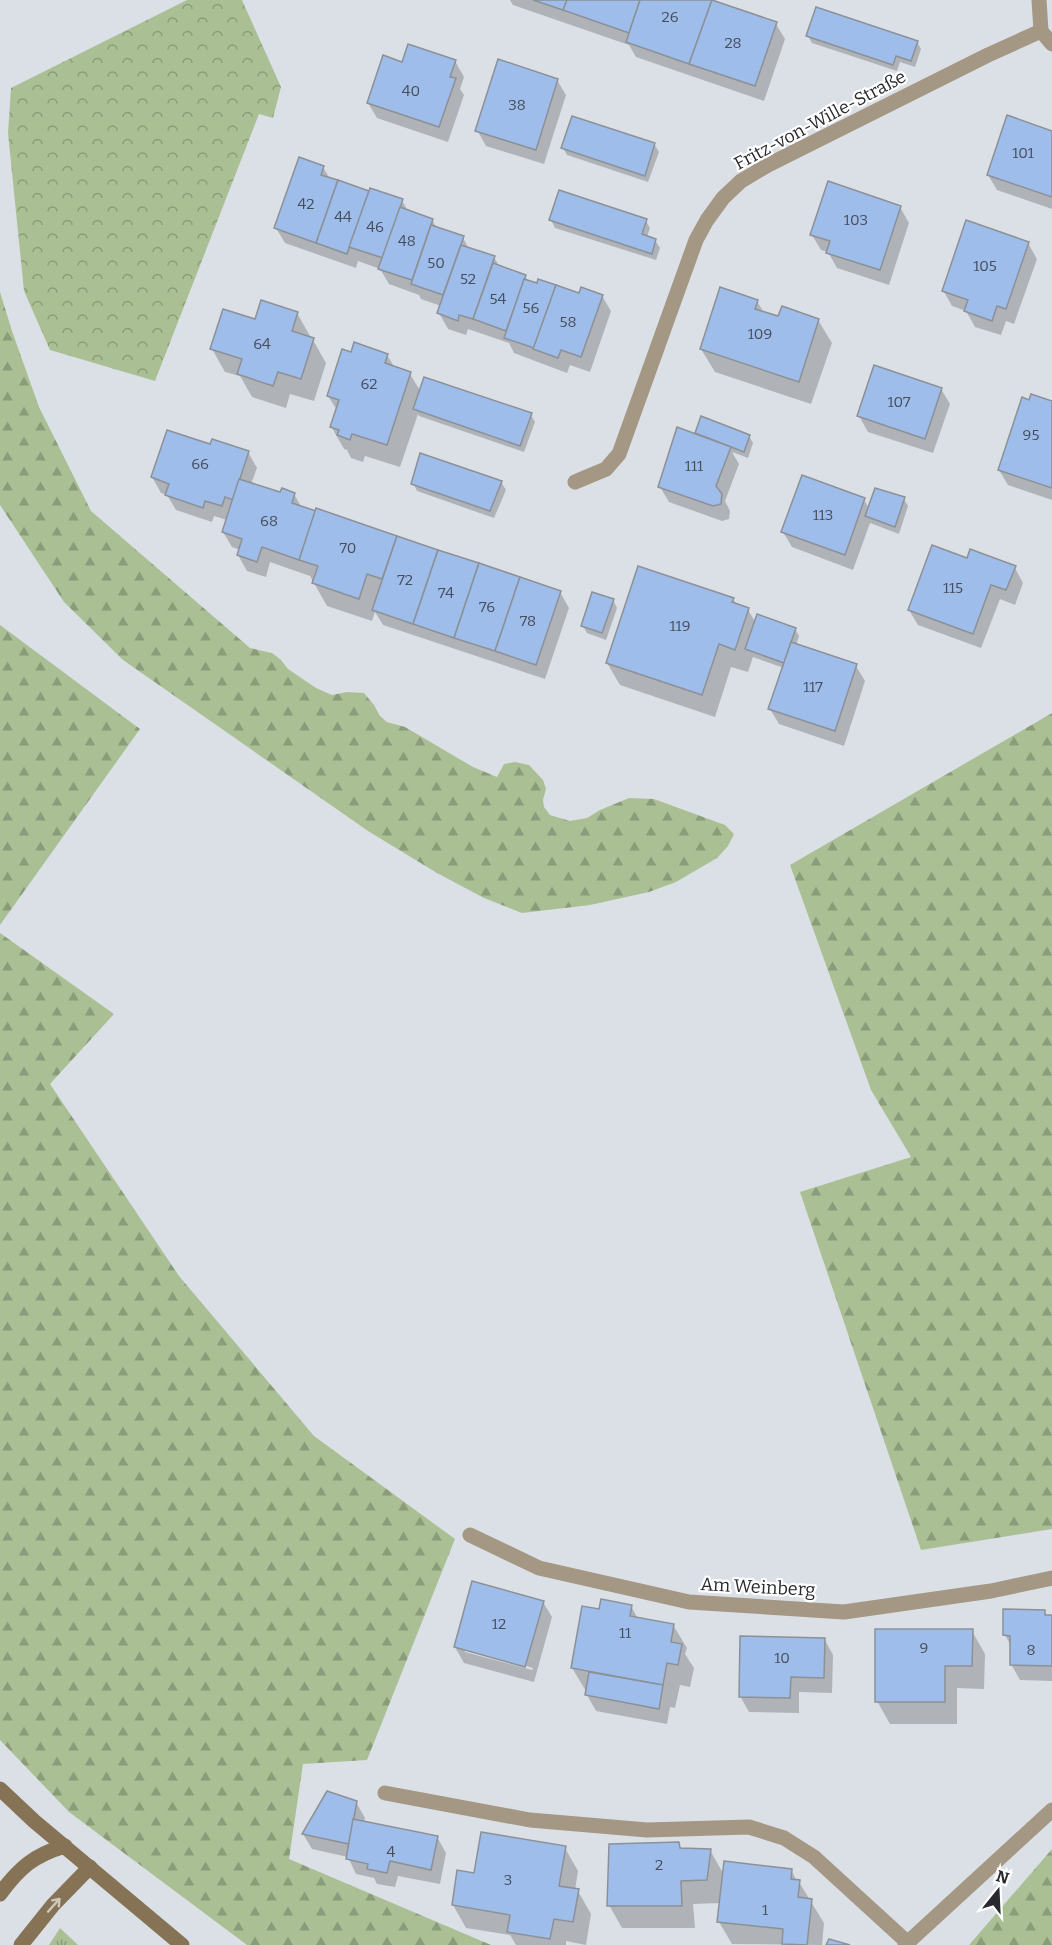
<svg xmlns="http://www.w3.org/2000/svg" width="1052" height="1945" font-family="Bitter,serif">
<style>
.grass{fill:url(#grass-tufts)}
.forest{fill:url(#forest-firs)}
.park{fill:url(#park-crowns)}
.shadow{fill:#0003;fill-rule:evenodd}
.building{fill:#9ebdea;stroke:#8c9197;stroke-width:1.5}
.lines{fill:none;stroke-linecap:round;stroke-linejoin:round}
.street{stroke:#a49783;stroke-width:15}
.secondary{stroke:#867356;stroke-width:15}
.oneway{stroke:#cfc7bb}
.labels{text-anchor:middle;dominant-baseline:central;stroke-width:4.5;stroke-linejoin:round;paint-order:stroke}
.number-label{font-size:15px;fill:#464e5c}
.street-label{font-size:18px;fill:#28292c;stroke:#fff}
</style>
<defs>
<pattern id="grass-tufts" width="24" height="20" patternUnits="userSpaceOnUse" patternTransform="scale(1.5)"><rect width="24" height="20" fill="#aac094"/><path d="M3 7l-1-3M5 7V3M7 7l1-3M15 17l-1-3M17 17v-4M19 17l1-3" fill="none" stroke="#8a9c79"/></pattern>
<pattern id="forest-firs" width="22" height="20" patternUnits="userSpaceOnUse" patternTransform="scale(1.5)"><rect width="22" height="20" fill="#aac094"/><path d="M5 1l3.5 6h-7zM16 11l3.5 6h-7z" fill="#8a9c79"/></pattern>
<pattern id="park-crowns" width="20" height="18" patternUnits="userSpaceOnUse" patternTransform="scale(1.5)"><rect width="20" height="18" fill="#aac094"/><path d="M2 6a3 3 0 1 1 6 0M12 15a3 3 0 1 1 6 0" fill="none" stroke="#8a9c79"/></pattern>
</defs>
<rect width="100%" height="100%" fill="#dbe0e7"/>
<polygon class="grass" points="60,1928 78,1945 49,1945"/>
<g class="forest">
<polygon points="0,292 12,331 39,407 91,511 250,648 272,653 281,660 288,669 316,688 332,695 347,692 364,693 374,705 380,716 387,722 405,727 473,767 497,777 504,764 515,762 529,765 543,780 546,789 543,800 544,807 550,815 570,821 587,818 600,810 629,798 654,799 725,825 734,834 728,846 717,858 676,882 649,892 590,905 522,913 484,898 437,873 368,831 123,660 64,602 0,505"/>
<polygon points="0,625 140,729 0,925"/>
<polygon points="1052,713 1052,1529 921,1550 800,1192 911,1157 871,1090 790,865"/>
<polygon points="0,933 114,1014 50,1084 179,1276 314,1436 455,1539 367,1760 303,1764 289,1859 491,1945 247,1945 69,1812 0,1740"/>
<polygon points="1052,1849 1052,1945 969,1945"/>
</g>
<polygon class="park" points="187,0 242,0 281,87 273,118 259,114 155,381 50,350 24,291 8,133 11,88"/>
<g class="shadow">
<polygon points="510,0 707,0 776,24 785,39 764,101 636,57 629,45 513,5"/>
<polygon points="808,36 917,42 921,49 915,67 900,62 897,71 812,43"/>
<polygon points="455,61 464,77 460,89 464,95 448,142 377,118 368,103 403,63"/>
<polygon points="557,80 566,95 544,164 486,146 477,130"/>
<polygon points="1052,132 1052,209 997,190 988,175"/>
<polygon points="654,144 659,152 648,182 567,155 563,148"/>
<polygon points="323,167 330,179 370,193 402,201 409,212 432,220 437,228 463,238 469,249 494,257 499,266 525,276 529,282 580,295 602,296 611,311 590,372 570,365 567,373 514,353 509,343 468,329 466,335 448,329 439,313 441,306 421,299 419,295 389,284 380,269 358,261 356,268 285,243 276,228"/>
<polygon points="900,207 909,223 889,285 837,268 828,252 821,250 812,235"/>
<polygon points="551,220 646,221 650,228 647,237 655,240 660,248 656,260 555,228"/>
<polygon points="1028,243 1037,259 1014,324 1006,321 1001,335 975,327 966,311 952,306 943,290"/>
<polygon points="757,301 764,313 779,318 818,320 832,343 811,404 715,372 701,349"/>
<polygon points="297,313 310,336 310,339 313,340 326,363 314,401 290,394 286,408 252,397 240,376 225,372 212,349"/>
<polygon points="352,354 387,355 395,368 410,374 421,392 531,415 535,422 524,452 419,416 418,414 400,467 365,456 363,462 351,458 347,450 344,449 331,426 337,410 328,396"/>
<polygon points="941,389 950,404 933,453 868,432 859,416"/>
<polygon points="1052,403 1052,500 1008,485 999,470"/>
<polygon points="696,433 749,436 753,443 748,458 732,452 739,464 725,501 730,511 729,519 722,521 669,502 660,487 699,437"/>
<polygon points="211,446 248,452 257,468 251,484 281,494 294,494 302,508 560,592 569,608 545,679 383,625 375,612 372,621 327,606 310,576 270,562 266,577 247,571 238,555 240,550 232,547 223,532 227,520 214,516 212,522 176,510 167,495 161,493 152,477"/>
<polygon points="501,482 506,490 494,518 417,491 413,483"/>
<polygon points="904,499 908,506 899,534 870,523 853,570 792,547 783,532 864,500 869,508"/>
<polygon points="967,560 1015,568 1023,583 1015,605 1000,599 981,648 918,625 909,610"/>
<polygon points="733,599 737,605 748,610 756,623 795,629 799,636 796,646 856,666 865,681 844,746 779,724 770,709 784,668 753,657 748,672 731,667 715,717 620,685 607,663"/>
<polygon points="613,600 617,608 606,640 587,633 583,626"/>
<path d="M 543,1602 L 552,1617 L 534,1682 L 464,1663 L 455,1647 ZM 465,1649 L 533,1668 L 532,1670 L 465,1652 Z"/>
<polygon points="631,1606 638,1619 673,1625 687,1648 685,1654 694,1668 690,1687 680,1685 675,1708 670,1707 667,1724 596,1711 587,1695 588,1691 586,1691 572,1668 600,1611"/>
<polygon points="1044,1611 1047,1616 1052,1616 1052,1681 1020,1680 1011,1664 1011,1646 1005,1635"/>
<polygon points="972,1631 985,1654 984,1689 957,1688 957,1724 890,1724 877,1701"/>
<polygon points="825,1640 833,1655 832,1693 799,1692 799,1713 749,1712 740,1696"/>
<polygon points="356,1802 365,1818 364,1823 437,1837 446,1853 440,1884 398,1876 395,1887 377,1884 374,1878 356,1874 348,1857 312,1849 303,1834"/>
<polygon points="679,1844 682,1850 710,1850 724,1875 791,1870 797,1881 799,1882 824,1923 822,1945 732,1944 719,1922 721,1903 693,1904 695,1928 622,1928 609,1905"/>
<polygon points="565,1848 578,1871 575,1890 578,1891 591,1914 586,1945 566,1941 566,1945 516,1945 510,1935 466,1928 453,1905 475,1875"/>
</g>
<g class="building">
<polygon points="533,0 567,0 563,10"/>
<polygon points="567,0 640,0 629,33 563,10"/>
<polygon points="640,0 712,0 689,64 626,42"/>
<polygon points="712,0 777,22 755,86 689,64"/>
<polygon points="816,7 918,41 911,61 896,56 893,65 806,36"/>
<polygon points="408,44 456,60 450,77 456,78 439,127 367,103 383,55 402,62"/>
<polygon points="498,59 558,79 536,150 475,131"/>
<polygon points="1007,115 1052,131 1052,197 987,175"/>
<polygon points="572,116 655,143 645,176 561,148"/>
<polygon points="299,157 324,166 321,175 338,180 316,243 274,228"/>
<polygon points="338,180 369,191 347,254 316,243"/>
<polygon points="828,181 901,206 880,270 826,253 830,241 810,235"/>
<polygon points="370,188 403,199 383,258 349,247"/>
<polygon points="559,190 647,219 642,234 656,239 652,254 549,220"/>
<polygon points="400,207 433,219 412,280 378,269"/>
<polygon points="966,220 1029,242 1006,309 997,306 992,321 964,311 968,300 942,291"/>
<polygon points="431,225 464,236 443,295 411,284"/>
<polygon points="461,245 495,256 473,319 459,315 458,321 437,313"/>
<polygon points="493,263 526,275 506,331 473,319"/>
<polygon points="524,279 537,283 538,279 556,285 534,348 504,338"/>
<polygon points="556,285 579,293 581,287 603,295 581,357 561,350 558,358 533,349"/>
<polygon points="720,287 758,300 755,309 778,316 782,306 819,319 799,382 700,349"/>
<polygon points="261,300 298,312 292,331 314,338 301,379 278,372 273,386 237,374 242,359 210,349 223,309 255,319"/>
<polygon points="354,342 388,354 385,363 411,372 387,445 352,434 350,440 337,435 339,430 330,427 339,400 327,396 342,349 351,352"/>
<polygon points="874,365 942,388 925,439 857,416"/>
<polygon points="424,377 532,413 520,446 413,409"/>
<polygon points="1031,394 1052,401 1052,488 998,470 1022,397 1029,400"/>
<polygon points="701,416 750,435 744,452 695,433"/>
<polygon points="677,427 731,447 716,486 722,494 721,504 713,506 658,487"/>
<polygon points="167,430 210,444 212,439 249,451 233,500 225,497 222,506 205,501 203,508 165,495 169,484 151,477"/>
<polygon points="420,453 502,481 490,511 411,484"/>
<polygon points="802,475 865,498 845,555 781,532"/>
<polygon points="239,479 280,492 282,488 295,493 292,503 316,511 299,560 262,547 257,562 237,555 242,539 222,532"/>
<polygon points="875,488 905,497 895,527 865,516"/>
<polygon points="316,508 397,536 382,579 367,574 359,599 312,583 318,566 299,560"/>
<polygon points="397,536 438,550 413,624 372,610"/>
<polygon points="932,545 967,558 970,549 1016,566 1006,590 991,585 973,634 908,610"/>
<polygon points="438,550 479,563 454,638 413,624"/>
<polygon points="479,563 520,577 495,651 454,638"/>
<polygon points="638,566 734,598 732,602 749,608 735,650 719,644 702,695 606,663"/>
<polygon points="520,577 561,591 536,665 495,651"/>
<polygon points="592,592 614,599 602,633 581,626"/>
<polygon points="757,614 796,628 784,663 745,649"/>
<polygon points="791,642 857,664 835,731 768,709"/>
<polygon points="472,1581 544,1601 525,1667 454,1647"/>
<polygon points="601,1599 632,1605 630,1616 674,1624 671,1642 682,1644 678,1665 667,1663 663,1685 571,1668 582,1606 599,1609"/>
<polygon points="1003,1609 1045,1610 1045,1615 1052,1615 1052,1666 1010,1665 1010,1636 1003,1635"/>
<polygon points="875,1629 973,1629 972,1666 945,1666 945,1702 875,1702"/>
<polygon points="740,1636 825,1638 824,1678 791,1677 790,1698 739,1697"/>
<polygon points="589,1672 663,1685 659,1709 585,1695"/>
<polygon points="327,1791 357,1801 349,1844 302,1834"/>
<polygon points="353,1819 438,1836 431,1870 390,1861 387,1873 367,1869 368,1864 346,1859"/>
<polygon points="481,1832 566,1846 559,1886 579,1889 573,1922 554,1919 550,1939 507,1932 510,1915 452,1905 457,1870 474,1873"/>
<polygon points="679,1842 680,1848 711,1849 707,1880 681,1881 682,1906 607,1906 609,1844"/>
<polygon points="724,1861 792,1869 791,1879 800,1880 798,1897 812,1899 807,1945 782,1944 783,1929 717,1922"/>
<polygon points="829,1939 850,1945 826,1945"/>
</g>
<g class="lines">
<g class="street">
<polyline points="1039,0 1041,31 1052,44"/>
<polyline points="575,482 606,469 619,454 696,240 707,220 723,198 741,181 768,165 988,55 1041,31"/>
<polyline points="470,1535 539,1568 689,1602 844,1612 991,1591 1052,1578"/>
<polyline points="385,1793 530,1820 647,1830 749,1827 784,1838 814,1857 907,1942"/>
<polyline points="905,1945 1052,1810"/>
</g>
<g class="secondary">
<polyline points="0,1789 34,1821 182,1945"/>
<path d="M 0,1894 C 19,1868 34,1855 65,1846"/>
<polyline points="21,1945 53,1905 90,1867"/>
</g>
</g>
<defs><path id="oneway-shaft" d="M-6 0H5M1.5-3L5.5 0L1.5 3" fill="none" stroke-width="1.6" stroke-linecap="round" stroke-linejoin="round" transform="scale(1.5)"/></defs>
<use class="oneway" href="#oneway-shaft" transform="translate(54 1905) rotate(-48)"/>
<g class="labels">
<g class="number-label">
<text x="670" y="17">26</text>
<text x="733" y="43">28</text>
<text x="411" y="91">40</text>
<text x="517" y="105">38</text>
<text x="1023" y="153">101</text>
<text x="306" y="204">42</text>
<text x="343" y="217">44</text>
<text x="856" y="220">103</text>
<text x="375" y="227">46</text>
<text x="407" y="241">48</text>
<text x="436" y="263">50</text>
<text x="985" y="266">105</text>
<text x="468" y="279">52</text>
<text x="498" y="299">54</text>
<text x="531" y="308">56</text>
<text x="568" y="322">58</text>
<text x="760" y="334">109</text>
<text x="262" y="344">64</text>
<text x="369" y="384">62</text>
<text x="899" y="402">107</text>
<text x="1031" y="435">95</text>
<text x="200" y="464">66</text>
<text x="694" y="466">111</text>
<text x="823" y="515">113</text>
<text x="269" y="521">68</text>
<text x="348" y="548">70</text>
<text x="405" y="580">72</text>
<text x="953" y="588">115</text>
<text x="446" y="593">74</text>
<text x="487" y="607">76</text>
<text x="528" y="621">78</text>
<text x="680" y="626">119</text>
<text x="813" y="687">117</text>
<text x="499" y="1624">12</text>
<text x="625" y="1633">11</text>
<text x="924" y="1648">9</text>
<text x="1031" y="1650">8</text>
<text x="782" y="1658">10</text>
<text x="391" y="1852">4</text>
<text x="659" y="1865">2</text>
<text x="508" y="1880">3</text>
<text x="765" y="1910">1</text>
</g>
<g class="street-label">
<text transform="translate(820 120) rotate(-28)">Fritz-von-Wille-Straße</text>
<text transform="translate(758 1587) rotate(3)">Am Weinberg</text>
</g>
</g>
<g transform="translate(998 1891) rotate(18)" stroke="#ffffff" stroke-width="4.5" paint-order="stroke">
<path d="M0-4.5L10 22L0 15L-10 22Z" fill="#28292c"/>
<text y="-9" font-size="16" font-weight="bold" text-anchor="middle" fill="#28292c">N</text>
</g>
</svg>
